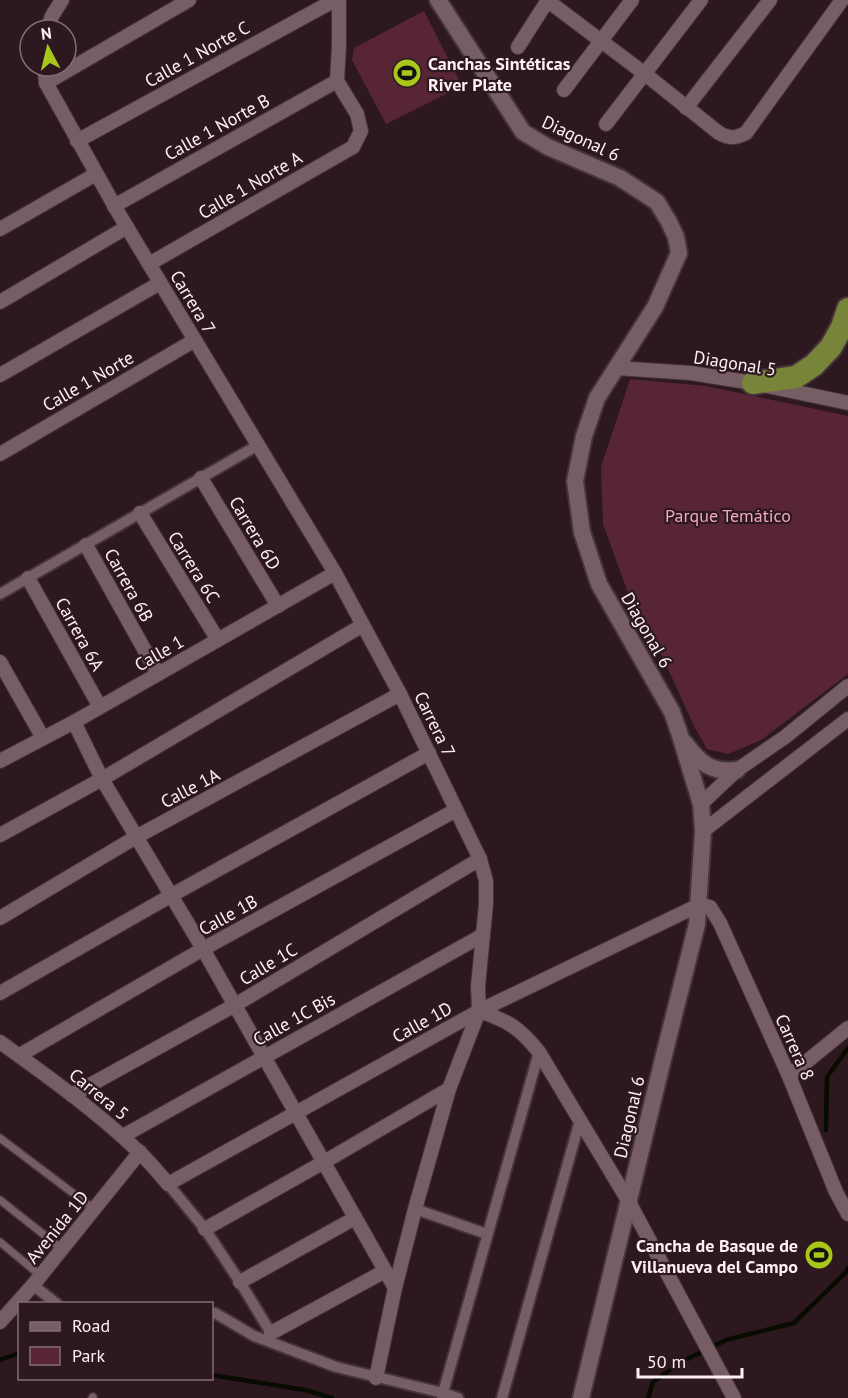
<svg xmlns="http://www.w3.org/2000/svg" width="848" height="1398" font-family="'PT Sans',sans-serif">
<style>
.green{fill:#582537}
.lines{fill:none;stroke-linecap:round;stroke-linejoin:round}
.stream{stroke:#070b00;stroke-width:4.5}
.service-casing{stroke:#443338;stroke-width:10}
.pedestrian-casing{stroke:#443338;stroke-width:14}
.minor-casing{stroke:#443338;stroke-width:16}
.tertiary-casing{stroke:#443338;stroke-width:20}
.trunk-casing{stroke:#443338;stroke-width:26}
.service{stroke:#775d64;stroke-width:7}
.pedestrian{stroke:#775d64;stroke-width:10}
.minor{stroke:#775d64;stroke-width:14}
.tertiary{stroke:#775d64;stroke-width:16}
.trunk{stroke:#788439;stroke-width:22}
.labels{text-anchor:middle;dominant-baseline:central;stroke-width:4.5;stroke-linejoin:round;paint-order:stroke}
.street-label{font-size:18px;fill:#feeff3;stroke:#2d181f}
.poi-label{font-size:18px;font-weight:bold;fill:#feeff3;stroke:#2d181f;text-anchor:start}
.park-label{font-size:18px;fill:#f2a7bd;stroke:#2d181f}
</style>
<rect width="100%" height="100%" fill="#2d181f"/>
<g class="green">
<polygon points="424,11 462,86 386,124 352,60 354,48"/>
<polygon points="630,379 706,386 848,416 848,674 761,740 728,754 707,749 695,728 658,647 627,590 603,524 601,467"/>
</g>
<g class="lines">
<g class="stream">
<polyline points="826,1130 827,1077 848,1048"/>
<polyline points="712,1347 726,1340 794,1323 847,1271 848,1268"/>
<polyline points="0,1360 20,1353"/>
<polyline points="212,1375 305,1390 332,1398"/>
<polyline points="648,1398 653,1382 683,1361 704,1351"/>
</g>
<g class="service-casing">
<g id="service">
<polyline points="0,1138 94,1209"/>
<polyline points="0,1200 62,1249"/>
<polyline points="0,1242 41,1276"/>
<polyline points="92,1398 93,1397"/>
</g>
</g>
<g class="pedestrian-casing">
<g id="pedestrian">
<polyline points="0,594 258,445"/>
<polyline points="168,1184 205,1229 240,1282 271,1333"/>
<polyline points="415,1209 487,1234"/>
<polyline points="33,1285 57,1304"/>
<polyline points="212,1314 215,1313 254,1336 336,1367 443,1393 442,1398"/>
<polyline points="458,1398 443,1393 539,1052"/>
<polyline points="502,1398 580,1120"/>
</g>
</g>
<g class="minor-casing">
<g id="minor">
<path d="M 548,1 L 645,74 L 719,133 C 729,139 736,138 746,133 L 842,0"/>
<polyline points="47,30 52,16 62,0"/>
<polyline points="518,47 548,0"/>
<polyline points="44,66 46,83 119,214 335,573 400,694 480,859 486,881 486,904 478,986 479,1011 449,1089 415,1209 395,1288 376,1378"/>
<polyline points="46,83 189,0"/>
<polyline points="564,90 632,0"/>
<polyline points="686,108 770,0"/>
<polyline points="606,124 701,0"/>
<polyline points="77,141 335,0"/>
<polyline points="114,206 337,81"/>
<polyline points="0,229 96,174"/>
<polyline points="149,264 353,147 361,131 357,114 337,81 339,45 339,0"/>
<polyline points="0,302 127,227"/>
<polyline points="616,368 691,373 753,383 848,403"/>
<polyline points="0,375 160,283"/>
<polyline points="0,454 195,340"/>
<polyline points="201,478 278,606"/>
<polyline points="140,513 218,640"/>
<polyline points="86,545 158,674"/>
<polyline points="28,578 100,707"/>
<polyline points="0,662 43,738"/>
<polyline points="74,722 102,779 203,949 395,1288"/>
<polyline points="0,761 74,722 335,573"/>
<polyline points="701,804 737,770 785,737 848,686"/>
<polyline points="703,831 848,719"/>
<polyline points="0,835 102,779 363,625"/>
<polyline points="0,918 136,837 400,694"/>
<polyline points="0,993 172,895 429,753"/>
<path d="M 479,1011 C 508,1021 519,1027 539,1052 L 629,1202 L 734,1398"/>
<path d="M 0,1042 C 47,1076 95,1110 137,1150 C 148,1160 158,1172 168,1184 L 479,1011 L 699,905 L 710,907 L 720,923 L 789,1076 L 836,1192 L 848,1214"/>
<polyline points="20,1055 203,949 456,810"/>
<polyline points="789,1076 848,1028"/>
<polyline points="72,1095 235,1005 480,859"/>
<polyline points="123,1136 483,935"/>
<polyline points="205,1229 324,1162 449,1089"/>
<polyline points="240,1282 355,1218"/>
<polyline points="0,1322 33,1285 140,1152"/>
<polyline points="271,1333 385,1271"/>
</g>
</g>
<g class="tertiary-casing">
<g id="tertiary">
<polyline points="438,0 523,132 548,147 620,178 657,202 669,222 676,237 679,253 655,307 597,398 584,436 575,481 582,532 599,584 672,712 679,732 701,804 703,831 697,924 664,1055 581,1398"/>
<path d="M 685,743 C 700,763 711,773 737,770"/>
</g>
</g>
<g class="trunk-casing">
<polyline id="trunk" points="753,383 796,377 814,365 831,347 842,327 848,309"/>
</g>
<use href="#service" class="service"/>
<use href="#pedestrian" class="pedestrian"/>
<use href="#minor" class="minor"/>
<use href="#tertiary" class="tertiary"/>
<use href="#trunk" class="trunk"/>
</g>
<defs>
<g id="stadium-disc" transform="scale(1.5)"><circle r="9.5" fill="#a9c71a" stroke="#2d181f"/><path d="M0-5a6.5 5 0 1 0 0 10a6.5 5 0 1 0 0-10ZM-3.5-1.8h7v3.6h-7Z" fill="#111"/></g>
</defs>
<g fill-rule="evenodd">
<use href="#stadium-disc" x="407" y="73"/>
<use href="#stadium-disc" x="819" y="1255"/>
</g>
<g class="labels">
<g class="street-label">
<text transform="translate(197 54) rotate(-29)">Calle 1 Norte C</text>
<text transform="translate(217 127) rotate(-29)">Calle 1 Norte B</text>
<text transform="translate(581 138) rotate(25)">Diagonal 6</text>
<text transform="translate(250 185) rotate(-30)">Calle 1 Norte A</text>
<text transform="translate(193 302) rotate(59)">Carrera 7</text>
<text transform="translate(735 363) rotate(9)">Diagonal 5</text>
<text transform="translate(88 381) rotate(-30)">Calle 1 Norte</text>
<text transform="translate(255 533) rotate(59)">Carrera 6D</text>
<text transform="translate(194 567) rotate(58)">Carrera 6C</text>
<text transform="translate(129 585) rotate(61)">Carrera 6B</text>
<text transform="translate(647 630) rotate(60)">Diagonal 6</text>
<text transform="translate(80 634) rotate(61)">Carrera 6A</text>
<text transform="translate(159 653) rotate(-30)">Calle 1</text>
<text transform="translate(435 724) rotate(64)">Carrera 7</text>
<text transform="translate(190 788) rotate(-28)">Calle 1A</text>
<text transform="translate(228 915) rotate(-29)">Calle 1B</text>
<text transform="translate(268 964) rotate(-31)">Calle 1C</text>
<text transform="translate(294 1019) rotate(-29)">Calle 1C Bis</text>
<text transform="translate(422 1022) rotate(-29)">Calle 1D</text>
<text transform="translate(795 1047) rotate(66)">Carrera 8</text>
<text transform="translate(99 1094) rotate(39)">Carrera 5</text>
<text transform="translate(629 1117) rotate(-77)">Diagonal 6</text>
<text transform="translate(57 1227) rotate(-51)">Avenida 1D</text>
</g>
<g class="poi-label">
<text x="428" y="63">Canchas Sintéticas<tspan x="428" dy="21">River Plate</tspan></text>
<text x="798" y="1245" text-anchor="end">Cancha de Basque de<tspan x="798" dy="21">Villanueva del Campo</tspan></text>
</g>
<g class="park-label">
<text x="728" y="515">Parque Temático</text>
</g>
</g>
<rect x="18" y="1302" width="195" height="78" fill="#2d181f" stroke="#816e74" stroke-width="1.5"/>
<rect x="30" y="1322" width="30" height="9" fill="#775d64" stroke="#816e74" stroke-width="1.5"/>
<text x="72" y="1332" font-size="18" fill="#feeff3">Road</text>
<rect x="30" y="1347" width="30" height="18" fill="#582537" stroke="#816e74" stroke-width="1.5"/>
<text x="72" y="1362" font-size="18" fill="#feeff3">Park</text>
<g transform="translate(48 48) rotate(353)"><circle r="28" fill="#2d181f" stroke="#816e74" stroke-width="1.5"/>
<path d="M0-4.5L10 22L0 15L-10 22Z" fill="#a9c71a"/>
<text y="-9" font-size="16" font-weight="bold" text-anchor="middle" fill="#feeff3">N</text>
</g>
<path d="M638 1368v9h104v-9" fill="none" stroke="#feeff3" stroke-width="3"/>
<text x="647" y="1368" font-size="18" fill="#feeff3" stroke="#2d181f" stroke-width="4.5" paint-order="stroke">50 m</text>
</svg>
